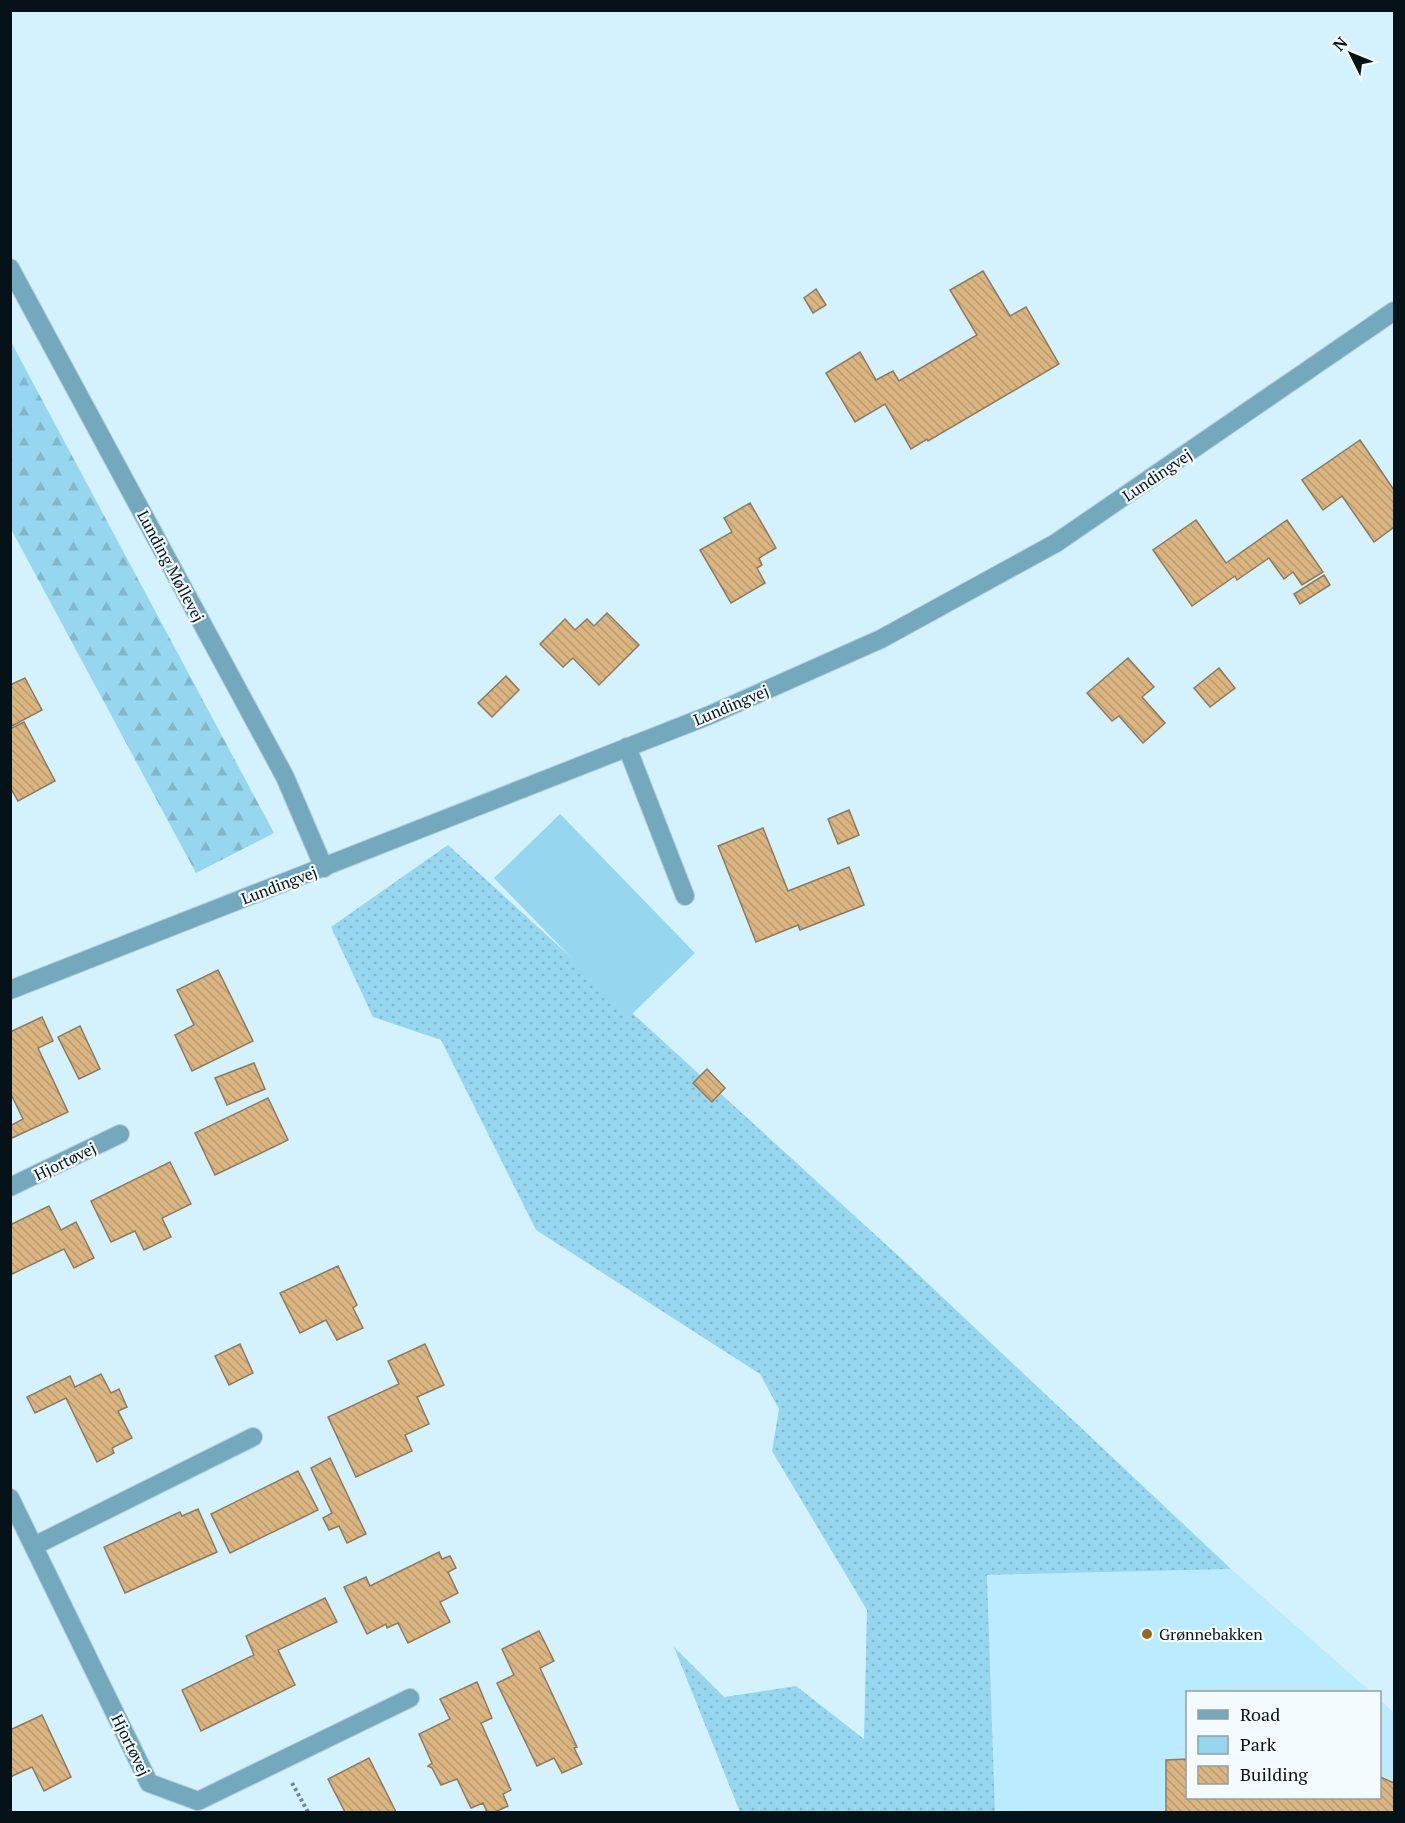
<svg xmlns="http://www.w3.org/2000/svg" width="1405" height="1823" font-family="'PT Serif',serif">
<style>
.built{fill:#bbebfe}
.grass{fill:url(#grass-dots)}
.forest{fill:url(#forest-firs)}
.park{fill:#96d6ee}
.building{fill:url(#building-back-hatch);stroke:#8d7a5f;stroke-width:1.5}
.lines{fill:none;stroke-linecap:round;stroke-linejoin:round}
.service-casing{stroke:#b2ced9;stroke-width:20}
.minor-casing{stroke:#b2ced9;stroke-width:20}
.tertiary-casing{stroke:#b2ced9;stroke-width:20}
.path{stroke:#718790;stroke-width:4;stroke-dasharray:3 3;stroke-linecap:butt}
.service{stroke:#73a8bd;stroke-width:18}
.minor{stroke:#73a8bd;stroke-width:18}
.tertiary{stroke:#73a8bd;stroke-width:18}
.poi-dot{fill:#98691a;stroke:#f3fbfe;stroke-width:2}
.labels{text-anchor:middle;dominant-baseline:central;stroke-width:4.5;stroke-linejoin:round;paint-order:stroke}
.street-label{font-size:16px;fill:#051217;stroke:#f3fbfe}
.poi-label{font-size:16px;fill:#051217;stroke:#f3fbfe;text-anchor:start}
</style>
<defs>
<pattern id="grass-dots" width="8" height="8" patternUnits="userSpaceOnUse" patternTransform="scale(1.5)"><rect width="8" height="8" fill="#96d6ee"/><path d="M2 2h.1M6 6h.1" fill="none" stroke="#80b7cb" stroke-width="1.8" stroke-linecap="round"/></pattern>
<pattern id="forest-firs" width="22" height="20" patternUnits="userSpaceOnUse" patternTransform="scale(1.5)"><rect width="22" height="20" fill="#96d6ee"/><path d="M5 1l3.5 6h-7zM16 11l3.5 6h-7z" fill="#80b7cb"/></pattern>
<pattern id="building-back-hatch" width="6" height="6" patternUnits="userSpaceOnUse" patternTransform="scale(1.5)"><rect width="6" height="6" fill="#dbb580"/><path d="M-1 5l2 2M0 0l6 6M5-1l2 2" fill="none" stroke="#ba9b6e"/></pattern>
</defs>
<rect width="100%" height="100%" fill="#d3f2fe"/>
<polygon class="built" points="1231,1569 1371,1692 1188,1692 1188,1798 1380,1798 1380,1700 1394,1713 1394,1812 995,1812 987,1575"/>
<polygon class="grass" points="448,845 904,1261 1231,1569 987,1575 995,1812 740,1812 674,1647 724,1697 796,1686 864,1739 867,1610 772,1451 779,1409 760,1374 536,1230 441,1040 373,1017 331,927"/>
<polygon class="forest" points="10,340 274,833 196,873 11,529"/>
<polygon class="park" points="560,814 695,953 629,1017 494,878"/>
<g class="building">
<polygon points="983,271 1010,316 1026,307 1059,364 928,441 927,439 911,449 885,404 855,422 826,373 860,352 876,380 893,371 899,381 977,335 950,290"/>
<polygon points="816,289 826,305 813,313 804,298"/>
<polygon points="1360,440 1394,490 1394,527 1374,542 1342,496 1323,510 1302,480"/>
<polygon points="750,503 776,548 759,558 762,565 757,568 765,583 731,603 700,550 732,532 724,518"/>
<polygon points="1196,520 1226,563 1287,520 1323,572 1302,585 1293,572 1284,579 1269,558 1237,580 1235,576 1192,606 1153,550"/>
<polygon points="1324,575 1330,585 1300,604 1294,594"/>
<polygon points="607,613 639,645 599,685 573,658 563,667 540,644 565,619 575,630 587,619 594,626"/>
<polygon points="1128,658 1154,687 1142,697 1165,723 1143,743 1119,716 1112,721 1087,693"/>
<polygon points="1219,668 1235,688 1210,707 1194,688"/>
<polygon points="506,676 519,690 492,717 478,703"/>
<polygon points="25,678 42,710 10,727 10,685"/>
<polygon points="24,722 55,781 18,801 10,787 10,729"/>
<polygon points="849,810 859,835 838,844 828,819"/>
<polygon points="763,828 788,891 849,867 864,905 800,930 798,925 756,942 718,846"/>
<polygon points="218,970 253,1041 192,1071 175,1035 194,1025 177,990"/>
<polygon points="42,1017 53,1041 38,1048 68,1112 10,1139 10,1126 23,1119 10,1092 10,1032"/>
<polygon points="80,1026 100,1069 79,1079 58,1037"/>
<polygon points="254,1063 265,1089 227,1105 215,1078"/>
<polygon points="707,1069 725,1088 712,1102 693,1083"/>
<polygon points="268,1098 288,1140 215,1175 195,1133"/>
<polygon points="170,1162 191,1204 162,1218 171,1237 144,1250 135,1231 111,1242 91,1201"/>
<polygon points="49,1206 61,1230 76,1222 94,1258 74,1268 64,1249 10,1275 10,1225"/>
<polygon points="338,1266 357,1305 353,1308 363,1328 337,1340 326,1320 300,1333 280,1293"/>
<polygon points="240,1344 253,1373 229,1385 215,1356"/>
<polygon points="425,1344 444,1385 417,1397 429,1424 405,1435 412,1451 356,1477 328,1417 399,1384 388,1361"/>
<polygon points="101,1374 111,1393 119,1389 127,1407 118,1411 132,1438 112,1448 114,1453 97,1462 66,1398 35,1413 27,1397 70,1376 75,1387"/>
<polygon points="330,1458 366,1534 347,1543 339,1526 329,1530 323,1518 332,1513 311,1468"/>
<polygon points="298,1471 318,1510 230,1553 211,1514"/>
<polygon points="198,1509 217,1552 125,1593 104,1547 180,1512 182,1516"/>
<polygon points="439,1552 442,1559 450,1556 456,1568 448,1572 458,1593 440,1602 450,1622 408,1643 398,1623 387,1628 386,1624 367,1634 344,1587 366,1577 370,1586"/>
<polygon points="325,1598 337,1622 278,1650 295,1685 201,1731 182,1690 254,1655 246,1636"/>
<polygon points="539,1631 554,1661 540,1668 577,1747 574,1748 582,1764 562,1773 554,1758 537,1766 497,1683 514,1675 502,1649"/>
<polygon points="477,1682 492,1718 481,1723 511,1790 503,1794 508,1806 495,1812 487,1812 483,1803 471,1808 457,1779 441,1785 432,1768 428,1766 432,1763 419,1734 450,1719 440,1699"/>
<polygon points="42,1715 71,1777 44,1791 32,1767 10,1777 10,1730"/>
<polygon points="369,1758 396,1812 345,1812 328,1779"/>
<polygon points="1188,1759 1188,1798 1380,1798 1380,1777 1394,1783 1394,1812 1166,1812 1166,1760"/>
</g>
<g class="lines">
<g class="service-casing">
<polyline id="service" points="627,747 685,896"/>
</g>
<g class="minor-casing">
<g id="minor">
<polyline points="10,268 285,777 324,868"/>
<polyline points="10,1187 120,1134"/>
<polyline points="10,1498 149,1783 198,1801 410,1698"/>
<polyline points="34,1546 253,1437"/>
</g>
</g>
<g class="tertiary-casing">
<polyline id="tertiary" points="10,990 710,715 881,639 1056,543 1394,311"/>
</g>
<polyline class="path" points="292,1783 308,1812"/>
<use href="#service" class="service"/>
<use href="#minor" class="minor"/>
<use href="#tertiary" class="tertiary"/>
</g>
<circle class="poi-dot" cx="1147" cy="1634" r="6"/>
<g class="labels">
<g class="street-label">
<text transform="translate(1157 475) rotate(-34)">Lundingvej</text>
<text transform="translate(171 566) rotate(62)">Lunding Møllevej</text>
<text transform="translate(731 705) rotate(-23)">Lundingvej</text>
<text transform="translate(279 885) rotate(-21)">Lundingvej</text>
<text transform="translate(65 1161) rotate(-26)">Hjortøvej</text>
<text transform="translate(131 1745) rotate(64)">Hjortøvej</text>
</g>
<g class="poi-label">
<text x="1159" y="1634">Grønnebakken</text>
</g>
</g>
<rect width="1405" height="1823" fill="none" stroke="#051217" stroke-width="24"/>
<rect x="1186" y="1691" width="195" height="108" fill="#f3fbfe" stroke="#949ea2" stroke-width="1.5"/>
<rect x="1198" y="1710" width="30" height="9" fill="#73a8bd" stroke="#949ea2" stroke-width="1.5"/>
<text x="1240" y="1721" font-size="18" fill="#051217">Road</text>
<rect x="1198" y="1736" width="30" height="18" fill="#96d6ee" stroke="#949ea2" stroke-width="1.5"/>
<text x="1240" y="1751" font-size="18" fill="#051217">Park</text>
<rect x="1198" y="1766" width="30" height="18" fill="url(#building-back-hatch)" stroke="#949ea2" stroke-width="1.5"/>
<text x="1240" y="1781" font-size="18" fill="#051217">Building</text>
<g transform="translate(1351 54) rotate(313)" stroke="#f3fbfe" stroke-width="4.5" paint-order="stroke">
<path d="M0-4.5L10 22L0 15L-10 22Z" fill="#051217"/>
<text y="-9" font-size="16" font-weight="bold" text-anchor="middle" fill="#051217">N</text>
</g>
</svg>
